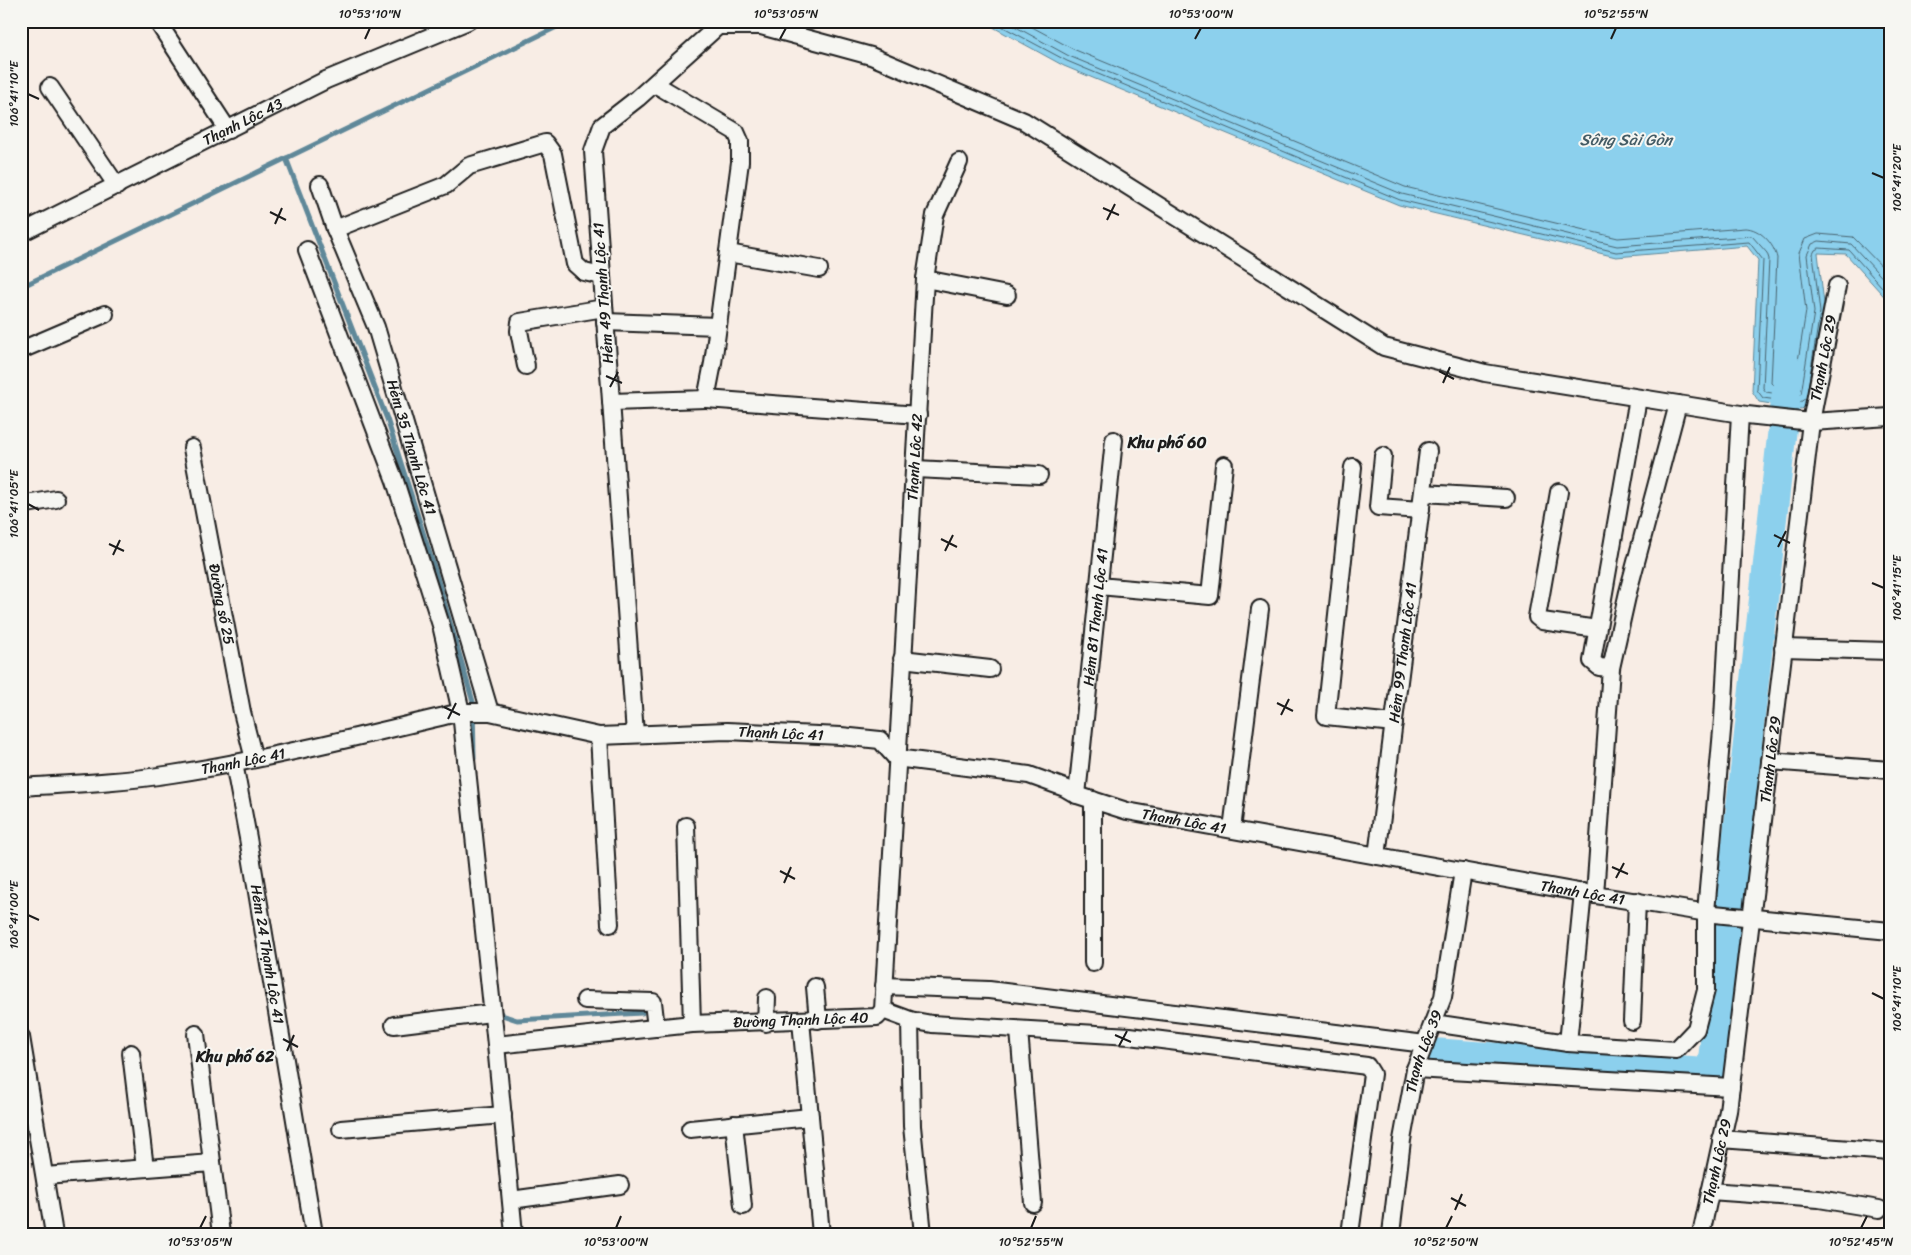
<svg xmlns="http://www.w3.org/2000/svg" width="1911" height="1255" font-family="Sriracha,sans-serif">
<style>
.water{fill:#8cd0ed;stroke:#5f8899}
.lines{fill:none;stroke-linecap:round;stroke-linejoin:round}
.shore{stroke:#496470;stroke-width:1}
.stream{stroke:#5f8899;stroke-width:5}
.river{stroke:#8cd0ed;stroke-width:29}
.minor-casing{stroke:#1c1c1c;stroke-width:20}
.minor{stroke:#f6f6f2;stroke-width:16}
.ticks{fill:none;stroke:#1c1c1c;stroke-width:2}
.labels{text-anchor:middle;dominant-baseline:central;stroke-width:4;stroke-linejoin:round;paint-order:stroke}
.street-label{font-size:15px;fill:#1c1c1c;stroke:#f6f6f2}
.water-label{font-size:16px;font-style:italic;fill:#435b65;stroke:#f6f6f2}
.neighbourhood-label{font-size:16px;font-weight:bold;fill:#1c1c1c;stroke:#f6f6f2}
.neatline{fill:none;stroke:#1c1c1c;stroke-width:2}
.ticks-label{font-size:12px;text-anchor:middle;fill:#1c1c1c}
</style>
<rect width="100%" height="100%" fill="#f8ede5"/>
<filter id="ink" filterUnits="userSpaceOnUse"><feTurbulence type="fractalNoise" baseFrequency=".02" numOctaves="2"/><feDisplacementMap in="SourceGraphic" scale="10" xChannelSelector="R" yChannelSelector="G"/><feConvolveMatrix kernelMatrix="1 2 1 2 8 2 1 2 1" color-interpolation-filters="sRGB"/></filter>
<g filter="url(#ink)">
<polygon class="water" points="982,21 1890,21 1890,303 1846,254 1818,253 1825,312 1811,400 1802,409 1759,402 1752,391 1758,260 1747,246 1616,257 1399,205 1064,66"/>
<g class="lines">
<g class="shore">
<polyline points="992,21 1067,61 1400,200 1616,252 1749,242 1763,260 1757,390 1763,398 1799,403 1806,398"/>
<polyline points="1005,21 1069,56 1402,194 1617,246 1752,236 1767,253 1769,259 1763,388 1766,392 1797,397 1801,394 1814,312 1807,255 1812,244 1819,241 1851,244 1890,286"/>
<path d="M 1021,21 L 1073,49 L 1405,187 L 1618,238 L 1745,228 C 1760,228 1774,244 1777,258 L 1771,383 L 1773,385 L 1792,388 L 1794,386 L 1806,311 L 1799,253 L 1805,239 L 1818,234 L 1853,237 L 1890,275"/>
<polyline points="1808,388 1820,312 1813,254 1815,250 1819,248 1849,250 1890,296"/>
</g>
<g class="stream">
<polyline points="286,158 387,419 434,567 473,702 474,759"/>
<polyline points="21,287 569,21"/>
<polyline points="498,1009 502,1015 517,1020 642,1013"/>
</g>
<polyline class="river" points="1440,1053 1711,1073 1789,369"/>
<g class="minor-casing">
<g id="minor">
<polyline points="157,21 228,130"/>
<polyline points="714,21 718,26 761,26 871,56 1024,121 1384,347 1485,373 1747,415 1811,422 1890,417"/>
<polyline points="50,87 117,186"/>
<path id="s1" d="M 320,185 L 335,229 L 376,327 L 490,712"/>
<polyline points="335,229 446,185 469,166 545,143 553,154 575,264 584,272 602,276"/>
<path id="s2" d="M 21,233 L 326,80 L 468,21"/>
<polyline points="307,250 395,481 441,625 461,712 496,1045"/>
<polyline points="728,253 819,269"/>
<polyline points="925,279 1007,295"/>
<polyline points="605,322 718,326"/>
<polyline points="21,350 105,314"/>
<polyline points="526,366 519,331 520,322 604,308"/>
<polyline points="706,399 918,415"/>
<polyline points="611,402 706,399 713,363 740,162 740,141 736,132 655,84"/>
<path id="s3" d="M 192,448 L 242,712 L 254,759"/>
<polyline points="1383,456 1378,507 1421,510"/>
<polyline points="1353,467 1326,716 1394,723"/>
<polyline points="915,469 1039,475"/>
<polyline points="1559,492 1537,617 1542,621 1597,629"/>
<polyline points="1423,493 1506,498"/>
<polyline points="21,505 56,499"/>
<polyline points="1099,586 1210,596 1224,465"/>
<polyline points="1783,648 1890,651"/>
<polyline points="902,659 990,669"/>
<polyline points="1611,668 1599,667 1592,661 1638,398"/>
<polyline points="635,734 593,151 602,126 638,98 718,26"/>
<polyline points="599,736 610,924"/>
<polyline points="1770,761 1890,770"/>
<path id="s4" d="M 234,763 L 248,838 L 314,1234"/>
<path id="s5" d="M 21,787 C 72,784 122,782 172,774 C 269,759 365,735 461,712 L 490,712 L 599,736 L 727,731 L 841,736 L 880,740 L 896,758 L 1029,775 L 1065,788 L 1077,795 L 1127,811 L 1595,895 L 1714,914 L 1890,931"/>
<path id="s6" d="M 1077,795 L 1114,440"/>
<polyline points="686,826 692,1024"/>
<polyline points="1232,829 1260,609"/>
<path id="s7" d="M 1377,856 L 1428,451"/>
<polyline points="1595,895 1611,668 1628,592 1678,404"/>
<polyline points="1093,963 1093,800"/>
<polyline points="884,986 989,990 1425,1044"/>
<polyline points="815,987 818,1020"/>
<polyline points="585,1000 653,1002 656,1028"/>
<polyline points="883,1010 910,1020 932,1024 1130,1036 1367,1066 1372,1074 1350,1234"/>
<polyline points="910,1020 912,1126 923,1234"/>
<polyline points="801,1021 821,1234"/>
<polyline points="1632,1021 1637,901"/>
<polyline points="766,1023 767,998"/>
<polyline points="1433,1023 1568,1043 1676,1050 1696,1029 1706,990 1706,912 1723,719 1740,414"/>
<polyline points="394,1025 491,1013"/>
<polyline points="1019,1030 1033,1203"/>
<polyline points="196,1034 221,1234"/>
<polyline points="21,1037 54,1234"/>
<polyline points="1568,1043 1583,892"/>
<polyline points="131,1053 145,1168"/>
<polyline points="1415,1069 1731,1087"/>
<polyline points="734,1124 743,1206"/>
<polyline points="341,1129 503,1115"/>
<polyline points="690,1129 810,1117"/>
<polyline points="1721,1139 1890,1152"/>
<polyline points="45,1176 212,1163"/>
<polyline points="1710,1191 1819,1199 1879,1209"/>
<polyline points="511,1200 620,1185"/>
<path id="s8" d="M 514,1234 L 496,1045 L 692,1024 L 877,1017 L 883,1010 L 925,279 L 935,215 L 959,162"/>
<path id="s9" d="M 1391,1234 L 1402,1140 L 1415,1069 L 1443,997 L 1463,871"/>
<path id="s10" d="M 1701,1234 L 1728,1111 L 1811,422 L 1837,286"/>
</g>
</g>
<use href="#minor" class="minor"/>
</g>
</g>
<path class="ticks" d="M 365,39 L 370,28M 780,39 L 786,28M 1195,39 L 1201,28M 1611,39 L 1616,28M 28,94 L 39,99M 1872,173 L 1884,178M 1103,208 L 1119,215M 270,212 L 286,220M 1107,220 L 1115,204M 275,224 L 282,208M 1439,371 L 1454,379M 606,376 L 622,383M 1443,383 L 1450,367M 610,387 L 618,372M 28,504 L 39,510M 1774,535 L 1790,543M 941,539 L 957,547M 109,544 L 124,551M 1778,547 L 1786,531M 945,551 L 953,535M 113,555 L 120,540M 1872,583 L 1884,588M 1277,703 L 1293,711M 444,707 L 460,715M 1281,715 L 1289,699M 448,719 L 456,703M 1612,867 L 1628,874M 780,871 L 795,879M 1616,878 L 1624,863M 784,883 L 791,867M 28,915 L 39,920M 1872,993 L 1884,999M 1115,1035 L 1131,1042M 283,1039 L 298,1047M 1119,1046 L 1127,1031M 287,1051 L 294,1035M 1451,1198 L 1466,1206M 1455,1210 L 1462,1194M 200,1228 L 206,1216M 616,1228 L 621,1216M 1031,1228 L 1036,1216M 1446,1228 L 1452,1216M 1861,1228 L 1867,1216"/>
<g class="labels">
<g class="street-label">
<text stroke="none"><textPath href="#s2" startOffset="248">Thạnh Lộc 43</textPath></text>
<text transform="translate(603 293) rotate(-94)">Hẻm 49 Thạnh Lộc 41</text>
<text stroke="none"><textPath href="#s10" startOffset="885">Thạnh Lộc 29</textPath></text>
<text stroke="none"><textPath href="#s1" startOffset="278">Hẻm 35 Thạnh Lộc 41</textPath></text>
<text stroke="none"><textPath href="#s8" startOffset="1135">Thạnh Lộc 42</textPath></text>
<text stroke="none"><textPath href="#s3" startOffset="159">Đường số 25</textPath></text>
<text stroke="none"><textPath href="#s6" startOffset="179">Hẻm 81 Thạnh Lộc 41</textPath></text>
<text stroke="none"><textPath href="#s7" startOffset="205">Hẻm 99 Thạnh Lộc 41</textPath></text>
<text stroke="none"><textPath href="#s5" startOffset="770">Thạnh Lộc 41</textPath></text>
<text stroke="none"><textPath href="#s10" startOffset="480">Thạnh Lộc 29</textPath></text>
<text stroke="none"><textPath href="#s5" startOffset="224">Thạnh Lộc 41</textPath></text>
<text stroke="none"><textPath href="#s5" startOffset="1190">Thạnh Lộc 41</textPath></text>
<text stroke="none"><textPath href="#s5" startOffset="1595">Thạnh Lộc 41</textPath></text>
<text stroke="none"><textPath href="#s4" startOffset="194">Hẻm 24 Thạnh Lộc 41</textPath></text>
<text stroke="none"><textPath href="#s8" startOffset="496">Đường Thạnh Lộc 40</textPath></text>
<text stroke="none"><textPath href="#s9" startOffset="186">Thạnh Lộc 39</textPath></text>
<text stroke="none"><textPath href="#s10" startOffset="74">Thạnh Lộc 29</textPath></text>
</g>
<g class="water-label">
<text x="1626" y="139">Sông Sài Gòn</text>
</g>
<g class="neighbourhood-label">
<text x="1167" y="442">Khu phố 60</text>
<text x="235" y="1056">Khu phố 62</text>
</g>
</g>
<rect width="1911" height="1255" fill="none" stroke="#f6f6f2" stroke-width="55"/>
<rect x="28" y="28" width="1856" height="1200" class="neatline"/>
<g class="ticks-label">
<text x="370" y="18">10°53'10"N</text>
<text x="786" y="18">10°53'05"N</text>
<text x="1201" y="18">10°53'00"N</text>
<text x="1616" y="18">10°52'55"N</text>
<text transform="translate(14 94) rotate(-90)" y="4">106°41'10"E</text>
<text transform="translate(1897 178) rotate(-90)" y="4">106°41'20"E</text>
<text transform="translate(14 504) rotate(-90)" y="4">106°41'05"E</text>
<text transform="translate(1897 588) rotate(-90)" y="4">106°41'15"E</text>
<text transform="translate(14 915) rotate(-90)" y="4">106°41'00"E</text>
<text transform="translate(1897 999) rotate(-90)" y="4">106°41'10"E</text>
<text x="200" y="1246">10°53'05"N</text>
<text x="616" y="1246">10°53'00"N</text>
<text x="1031" y="1246">10°52'55"N</text>
<text x="1446" y="1246">10°52'50"N</text>
<text x="1861" y="1246">10°52'45"N</text>
</g>
</svg>
